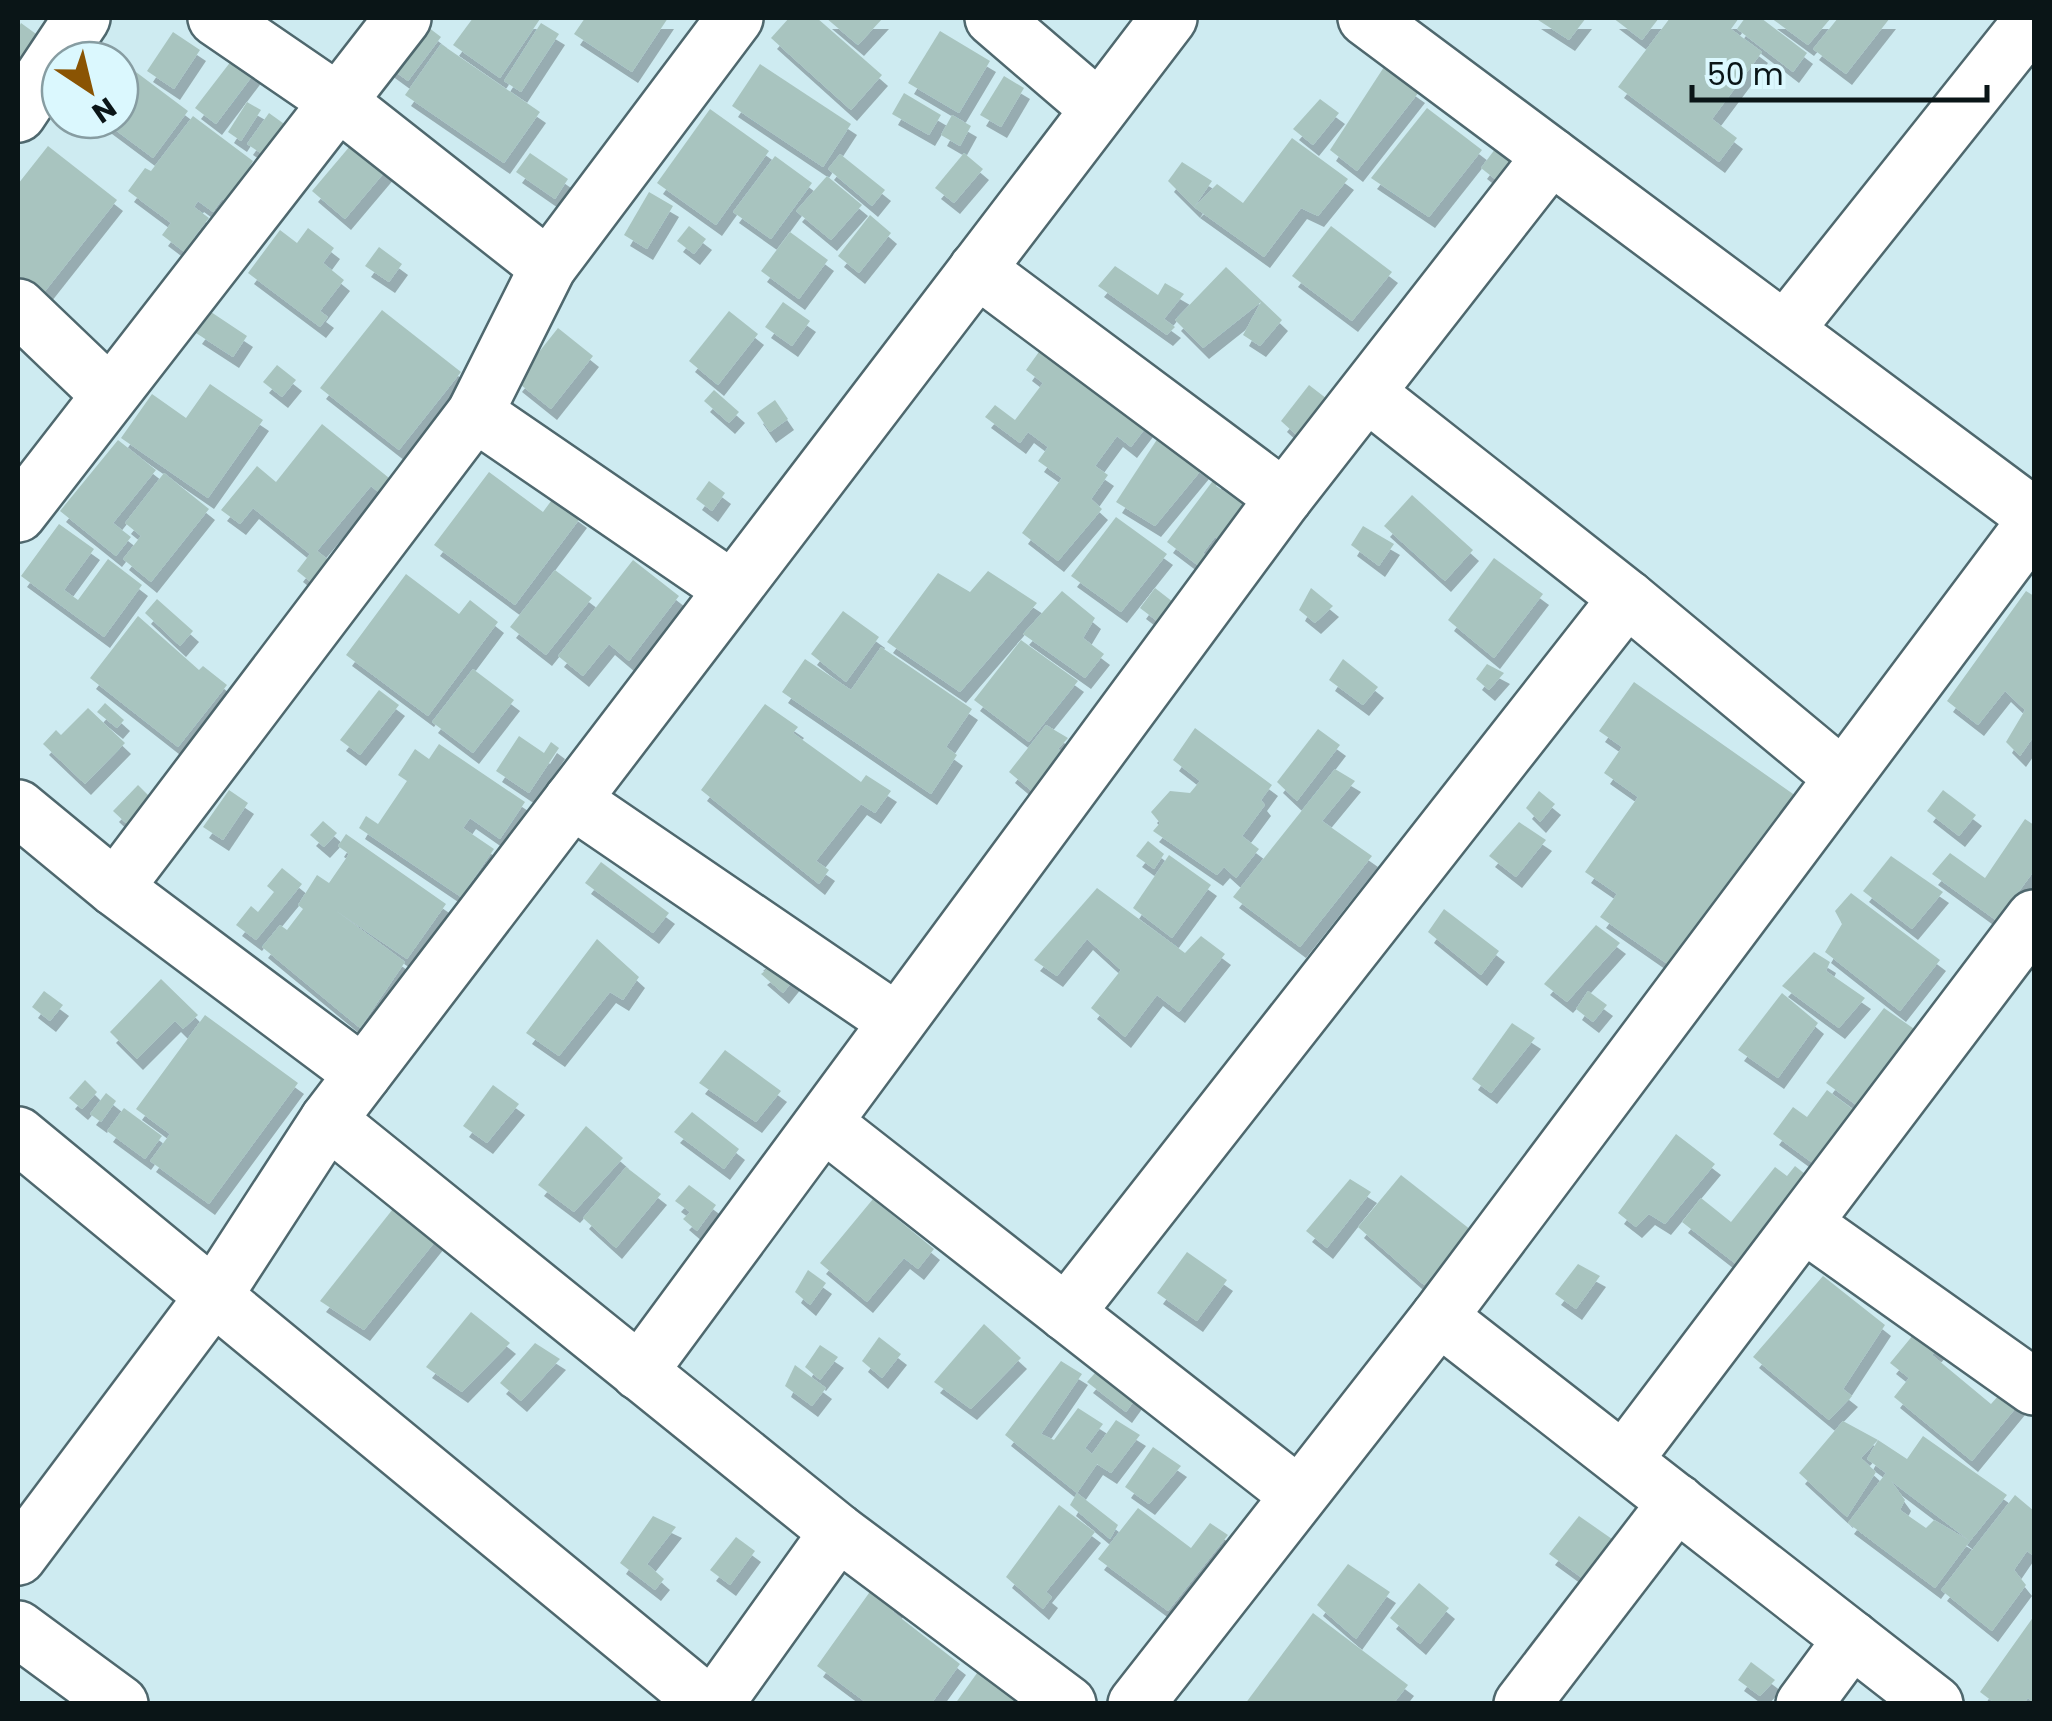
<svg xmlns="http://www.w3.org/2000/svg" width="2052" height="1721" font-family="Poppins,sans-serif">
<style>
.building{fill:#a8c4bf;filter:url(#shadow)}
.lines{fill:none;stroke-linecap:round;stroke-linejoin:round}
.minor-casing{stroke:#4f686e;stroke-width:60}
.minor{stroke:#fff;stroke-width:55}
</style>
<defs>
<filter id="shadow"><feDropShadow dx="6" dy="11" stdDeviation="0" flood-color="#0004"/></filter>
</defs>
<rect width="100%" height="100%" fill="#ceebf1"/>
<g class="building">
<polygon points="416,18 441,37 408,81 378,59"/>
<polygon points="473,18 538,18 540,19 500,78 453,45"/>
<polygon points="585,18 668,18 632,72 574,34"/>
<polygon points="789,18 817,18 882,75 851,110 771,38"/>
<polygon points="826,18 883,18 858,45"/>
<polygon points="1535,18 1586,18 1569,40"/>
<polygon points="1613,18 1659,18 1642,40"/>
<polygon points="1670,18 1739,18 1731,29 1762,52 1712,119 1737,138 1719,162 1618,87"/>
<polygon points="1745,18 1761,18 1807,53 1793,72 1737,29"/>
<polygon points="1771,18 1831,18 1808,45"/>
<polygon points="1838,18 1890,18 1846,74 1813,49"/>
<polygon points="21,23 43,39 18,75 18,29"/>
<polygon points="541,23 559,34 521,92 504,81"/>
<polygon points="940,31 990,61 959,113 908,83"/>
<polygon points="173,32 200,50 174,89 147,71"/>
<polygon points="245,43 265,59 216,124 195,108"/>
<polygon points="441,44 540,112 504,163 405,95"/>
<polygon points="120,60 188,111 153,158 102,120 120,120"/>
<polygon points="760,64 851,124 823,167 732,106"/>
<polygon points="1384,67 1419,92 1357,171 1330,150"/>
<polygon points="1004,76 1024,88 1001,127 980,115"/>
<polygon points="904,93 941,115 929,135 892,114"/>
<polygon points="1320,99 1339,113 1313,145 1293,129"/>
<polygon points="247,102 261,110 241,141 228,132"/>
<polygon points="1427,108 1482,150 1429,217 1371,178"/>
<polygon points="710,109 769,151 716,225 657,183"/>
<polygon points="269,113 287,126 265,156 247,144"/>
<polygon points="952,115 971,126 960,146 941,135"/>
<polygon points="193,116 253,161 227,203 222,199 213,212 198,201 194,207 209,218 194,237 206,246 195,260 162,235 171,223 128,191 145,168 151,171"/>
<polygon points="361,133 394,161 345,219 312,191"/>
<polygon points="1292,138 1348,179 1318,216 1301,208 1264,257 1194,207 1217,184 1243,203"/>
<polygon points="1501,141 1521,155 1500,183 1481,168"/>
<polygon points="48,146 117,200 42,295 18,276 18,184"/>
<polygon points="530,153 568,179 555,199 516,172"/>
<polygon points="964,153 983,169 954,203 935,188"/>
<polygon points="840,154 885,190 872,206 828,169"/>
<polygon points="775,156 812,183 771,239 733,212"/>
<polygon points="1182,162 1212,181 1194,207 1168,181"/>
<polygon points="827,176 862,205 831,240 796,211"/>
<polygon points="649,192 673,206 647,249 624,235"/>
<polygon points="870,215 891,233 859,273 838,256"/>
<polygon points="689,226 706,239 694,254 677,241"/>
<polygon points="1331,226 1392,272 1352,321 1292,276"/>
<polygon points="308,228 334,248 323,263 344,280 320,311 328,317 320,327 248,273 280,230 297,243"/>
<polygon points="790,232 828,260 799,299 761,271"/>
<polygon points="379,247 402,264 389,282 365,266"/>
<polygon points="1115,266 1158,295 1165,283 1184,294 1164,319 1175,327 1167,335 1098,286"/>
<polygon points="1226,267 1282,320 1260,346 1243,335 1261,302 1203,348 1175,320"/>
<polygon points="783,302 810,321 792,346 765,327"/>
<polygon points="382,310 461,372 399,450 320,388"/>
<polygon points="729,311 758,334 718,385 689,361"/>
<polygon points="211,312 247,336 233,357 196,333"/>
<polygon points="558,328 593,356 551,409 516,381"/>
<polygon points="1041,349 1147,426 1131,447 1117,436 1095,466 1108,475 1091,499 1102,509 1058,561 1022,533 1062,478 1038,461 1048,447 1028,432 1020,443 985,417 995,405 1015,420 1043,383 1026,370"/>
<polygon points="277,365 296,380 282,397 263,382"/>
<polygon points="210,384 263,420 208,498 121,438 152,394 186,418"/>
<polygon points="1309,385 1331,402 1303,441 1281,421"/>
<polygon points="714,390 739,412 729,423 704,401"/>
<polygon points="775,400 788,419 770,432 757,413"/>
<polygon points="322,424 399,486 388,500 371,486 317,551 335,565 317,587 297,571 310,554 253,508 240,524 221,510 257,466 276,482"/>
<polygon points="1158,438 1203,468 1155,526 1116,502"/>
<polygon points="118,440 156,470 113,523 131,537 116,556 60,511"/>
<polygon points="1224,466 1228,469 1216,486 1225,492 1236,478 1260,496 1224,544 1215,537 1203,553 1212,560 1204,570 1167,542"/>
<polygon points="489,472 543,512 554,497 581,517 515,605 434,545"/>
<polygon points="164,473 209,509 151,582 123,559 141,536 125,523"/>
<polygon points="709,481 725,493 712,511 696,499"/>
<polygon points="1412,495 1473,550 1445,581 1384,526"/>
<polygon points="1116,517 1167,554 1121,612 1071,576"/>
<polygon points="59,524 94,549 64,590 78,600 108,559 142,585 104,637 21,576"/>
<polygon points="1363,526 1394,544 1379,566 1351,545"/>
<polygon points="1494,558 1543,594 1494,658 1448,620"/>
<polygon points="633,560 679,596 629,661 609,644 583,676 558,656"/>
<polygon points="555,570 592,598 546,655 510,627"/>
<polygon points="988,571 1037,603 960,692 887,642 938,573 970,592"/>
<polygon points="406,574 459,614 470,600 498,622 428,716 346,655"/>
<polygon points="1155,588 1173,602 1157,621 1140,608"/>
<polygon points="1311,588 1333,606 1315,623 1299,610"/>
<polygon points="1062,591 1095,618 1083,638 1104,654 1085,678 1023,634"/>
<polygon points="2026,591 2034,596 2034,736 2020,756 2006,742 2025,710 2005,691 1978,725 1947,701"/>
<polygon points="157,599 193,631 180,646 145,613"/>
<polygon points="843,611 879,637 846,682 811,654"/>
<polygon points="138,616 199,670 203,666 227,685 178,747 90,678"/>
<polygon points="1021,640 1078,681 1029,742 974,700"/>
<polygon points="881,647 972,709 946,747 957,755 931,794 782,692 805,659 851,690"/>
<polygon points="1343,659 1378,687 1363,705 1329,680"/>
<polygon points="1487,664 1504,673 1489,690 1476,679"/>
<polygon points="473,669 514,700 473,753 432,722"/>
<polygon points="1634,682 1806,803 1719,926 1704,915 1685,942 1705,957 1689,979 1600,917 1617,894 1585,872 1638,797 1604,773 1622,747 1599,731"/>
<polygon points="379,690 399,705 360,755 340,740"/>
<polygon points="105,703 124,720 117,728 97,712"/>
<polygon points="765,704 798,727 793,733 861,782 866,775 891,791 875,813 861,804 816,861 829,870 819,884 701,790"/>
<polygon points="88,708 125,743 85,784 43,744 56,730 61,735"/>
<polygon points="1046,725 1068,738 1058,749 1065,754 1046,803 1009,772"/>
<polygon points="1195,728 1272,785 1261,800 1265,805 1242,836 1259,849 1236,878 1224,867 1217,875 1153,831 1160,823 1151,812 1170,791 1190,793 1200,781 1173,760"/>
<polygon points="1318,729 1340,745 1297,801 1277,782"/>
<polygon points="519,736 544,753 551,742 559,748 529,793 496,771"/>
<polygon points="439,744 525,802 500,839 470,818 463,828 494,849 461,897 359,828 366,816 378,824 407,781 398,775 415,749 429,759"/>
<polygon points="1335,769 1355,781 1322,821 1372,856 1300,947 1233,897"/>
<polygon points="138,785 153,800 128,825 113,811"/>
<polygon points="229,790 248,803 223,840 203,827"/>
<polygon points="1943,790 1976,815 1959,836 1927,811"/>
<polygon points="1539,791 1555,804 1540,822 1526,808"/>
<polygon points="2025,819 2034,825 2034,871 1997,921 1932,874 1950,853 1985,878"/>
<polygon points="323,821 337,833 324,847 310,835"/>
<polygon points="1519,822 1546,840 1516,877 1489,856"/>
<polygon points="346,834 446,904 407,959 335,910 405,962 360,1028 262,947 280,925 287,930 303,909 298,905 317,875 329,883 349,854 338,846"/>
<polygon points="1148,841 1164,854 1154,869 1136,856"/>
<polygon points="1169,855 1211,885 1172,938 1133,908"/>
<polygon points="1891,856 1943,892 1912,929 1863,891"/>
<polygon points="601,862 669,913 653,933 585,883"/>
<polygon points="282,868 302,884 256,940 236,925 251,906 258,912 274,892 267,886"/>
<polygon points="1097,888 1185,953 1201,936 1225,954 1179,1012 1157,995 1125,1037 1091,1008 1121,970 1087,939 1057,976 1034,960"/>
<polygon points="1851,893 1940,960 1900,1011 1825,952 1842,924 1835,911"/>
<polygon points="1444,909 1499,951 1481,975 1428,932"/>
<polygon points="1596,925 1620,943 1567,1002 1544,984"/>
<polygon points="597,939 639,977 623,1000 610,992 559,1056 526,1033"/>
<polygon points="773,947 804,967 783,993 761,974 770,967 757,960"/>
<polygon points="1814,952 1830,962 1826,971 1865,998 1839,1028 1782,986"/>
<polygon points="161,979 198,1015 183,1029 175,1021 137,1059 110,1032"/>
<polygon points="44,991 63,1005 50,1021 32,1007"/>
<polygon points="1588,991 1607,1005 1593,1022 1576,1009"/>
<polygon points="1782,993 1818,1023 1778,1078 1738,1050"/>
<polygon points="1884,1008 1920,1033 1863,1110 1826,1083"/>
<polygon points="205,1015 298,1083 209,1204 150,1161 170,1134 136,1109"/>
<polygon points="1512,1023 1535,1038 1491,1093 1472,1079"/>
<polygon points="725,1050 781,1091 756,1122 699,1083"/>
<polygon points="85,1080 97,1092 82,1109 69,1098"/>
<polygon points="493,1085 519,1104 487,1143 463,1126"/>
<polygon points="1827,1090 1858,1113 1818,1167 1773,1134 1793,1107 1807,1117"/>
<polygon points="106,1093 116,1101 101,1122 90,1114"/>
<polygon points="124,1108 162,1136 145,1159 107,1131"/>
<polygon points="692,1112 739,1149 724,1169 674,1132"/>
<polygon points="586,1126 623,1158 574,1212 538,1185"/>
<polygon points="1676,1134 1715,1164 1665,1224 1649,1214 1636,1227 1618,1213"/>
<polygon points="1795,1166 1820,1186 1750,1275 1682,1222 1701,1198 1731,1222 1775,1167 1787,1176"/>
<polygon points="626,1167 661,1194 616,1248 583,1218"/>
<polygon points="1401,1175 1471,1230 1424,1285 1358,1227"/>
<polygon points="1350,1179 1371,1192 1327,1248 1306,1231"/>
<polygon points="689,1185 716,1205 697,1231 683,1219 690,1212 675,1201"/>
<polygon points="404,1195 446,1228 364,1330 320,1301"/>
<polygon points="873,1199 934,1249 918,1269 904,1258 867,1302 820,1263"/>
<polygon points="1187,1252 1227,1280 1197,1321 1157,1293"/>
<polygon points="1578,1264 1600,1276 1576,1309 1555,1294"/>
<polygon points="808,1270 826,1283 810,1305 795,1292"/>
<polygon points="1823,1276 1885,1325 1843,1389 1852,1396 1829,1420 1753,1357"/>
<polygon points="471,1312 510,1343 462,1392 426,1367"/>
<polygon points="1923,1323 1945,1341 1932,1355 1991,1404 2008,1385 2024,1398 1972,1461 1894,1397 1909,1378 1890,1363"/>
<polygon points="984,1324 1021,1358 971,1409 934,1382"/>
<polygon points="879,1337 901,1354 882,1378 862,1361"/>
<polygon points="535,1343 560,1359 521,1401 500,1383"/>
<polygon points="820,1345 838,1357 820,1380 805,1367"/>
<polygon points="1061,1361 1082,1374 1041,1434 1054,1440 1078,1408 1103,1424 1085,1448 1092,1454 1116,1420 1140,1435 1111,1473 1097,1464 1077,1493 1005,1435"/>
<polygon points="795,1365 826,1388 812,1406 785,1386"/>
<polygon points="1102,1365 1139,1394 1126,1412 1087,1382"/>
<polygon points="1843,1421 1878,1440 1861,1458 1876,1472 1847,1517 1799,1473"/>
<polygon points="1923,1436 2007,1495 1970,1541 1891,1481 1905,1500 1900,1510 1926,1528 1934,1520 1970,1541 1935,1588 1848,1523 1886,1473 1867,1459 1878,1440 1907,1459"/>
<polygon points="1153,1447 1181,1466 1149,1504 1125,1487"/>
<polygon points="1077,1493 1118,1525 1110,1539 1070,1505"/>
<polygon points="2015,1495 2034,1511 2034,1556 2027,1551 2014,1570 2026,1585 1992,1631 1941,1590"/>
<polygon points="1059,1505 1095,1532 1046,1592 1052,1597 1043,1609 1006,1577"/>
<polygon points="1138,1508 1191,1548 1210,1523 1228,1535 1168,1611 1098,1559"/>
<polygon points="653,1516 676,1527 647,1564 664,1579 655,1590 620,1563"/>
<polygon points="1579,1516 1612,1539 1582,1578 1549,1554"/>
<polygon points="736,1537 755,1551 730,1585 710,1570"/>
<polygon points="1348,1564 1390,1592 1356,1639 1317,1605"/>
<polygon points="879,1579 903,1597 893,1612 960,1664 931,1704 868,1704 817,1666"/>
<polygon points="1419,1583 1449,1608 1420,1644 1390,1618"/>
<polygon points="1313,1613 1408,1685 1393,1704 1245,1704"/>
<polygon points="2034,1616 2034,1704 2028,1698 2023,1704 1996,1704 1980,1692"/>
<polygon points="1751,1662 1775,1680 1760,1696 1738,1680"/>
<polygon points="982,1666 1032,1704 955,1704"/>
</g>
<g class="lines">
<g class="minor-casing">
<g id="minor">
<polyline points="216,18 340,103 548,267"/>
<polyline points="993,18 1099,109"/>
<polyline points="1366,18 2034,516"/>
<polyline points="18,114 82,18"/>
<polyline points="977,269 1284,498"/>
<polyline points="18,307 109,394"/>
<polyline points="1785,330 2034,18"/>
<polyline points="1367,393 1627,598 1841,776"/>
<polyline points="475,413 732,589"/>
<polyline points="18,514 403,18"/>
<polyline points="572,800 896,1021"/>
<polyline points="18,808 115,888 363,1074"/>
<polyline points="115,888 475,413 548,267 735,18"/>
<polyline points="328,1120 838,1532 1068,1704"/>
<polyline points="825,1124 1296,1493"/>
<polyline points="18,1135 708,1704"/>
<polyline points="1804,1224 2034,1387"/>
<polyline points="1066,1313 1627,598"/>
<polyline points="1439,1317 1935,1704"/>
<polyline points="639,1372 1284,498 1551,156"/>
<polyline points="1624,1460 2034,918"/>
<polyline points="18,1557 213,1297 328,1120 1169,18"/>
<polyline points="18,1629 120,1704"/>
<polyline points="715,1704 838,1532"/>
<polyline points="1136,1704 1439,1317 2034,523"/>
<polyline points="1522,1704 1677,1502"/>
<polyline points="1804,1704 1852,1639"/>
</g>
</g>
<use href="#minor" class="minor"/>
</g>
<rect width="2052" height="1721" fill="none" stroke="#0a1517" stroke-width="40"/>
<g transform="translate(90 90) rotate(145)"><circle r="48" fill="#dbf8fe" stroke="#879da2" stroke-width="2.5"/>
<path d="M0-8L18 38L0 25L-18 38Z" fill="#8a5403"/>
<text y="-15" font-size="28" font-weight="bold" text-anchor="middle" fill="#0a1517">N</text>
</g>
<path d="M1692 85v15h295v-15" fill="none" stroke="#0a1517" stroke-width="5"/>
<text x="1707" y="85" font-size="30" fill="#0a1517" stroke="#dbf8fe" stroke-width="8" paint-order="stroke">50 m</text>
</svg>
